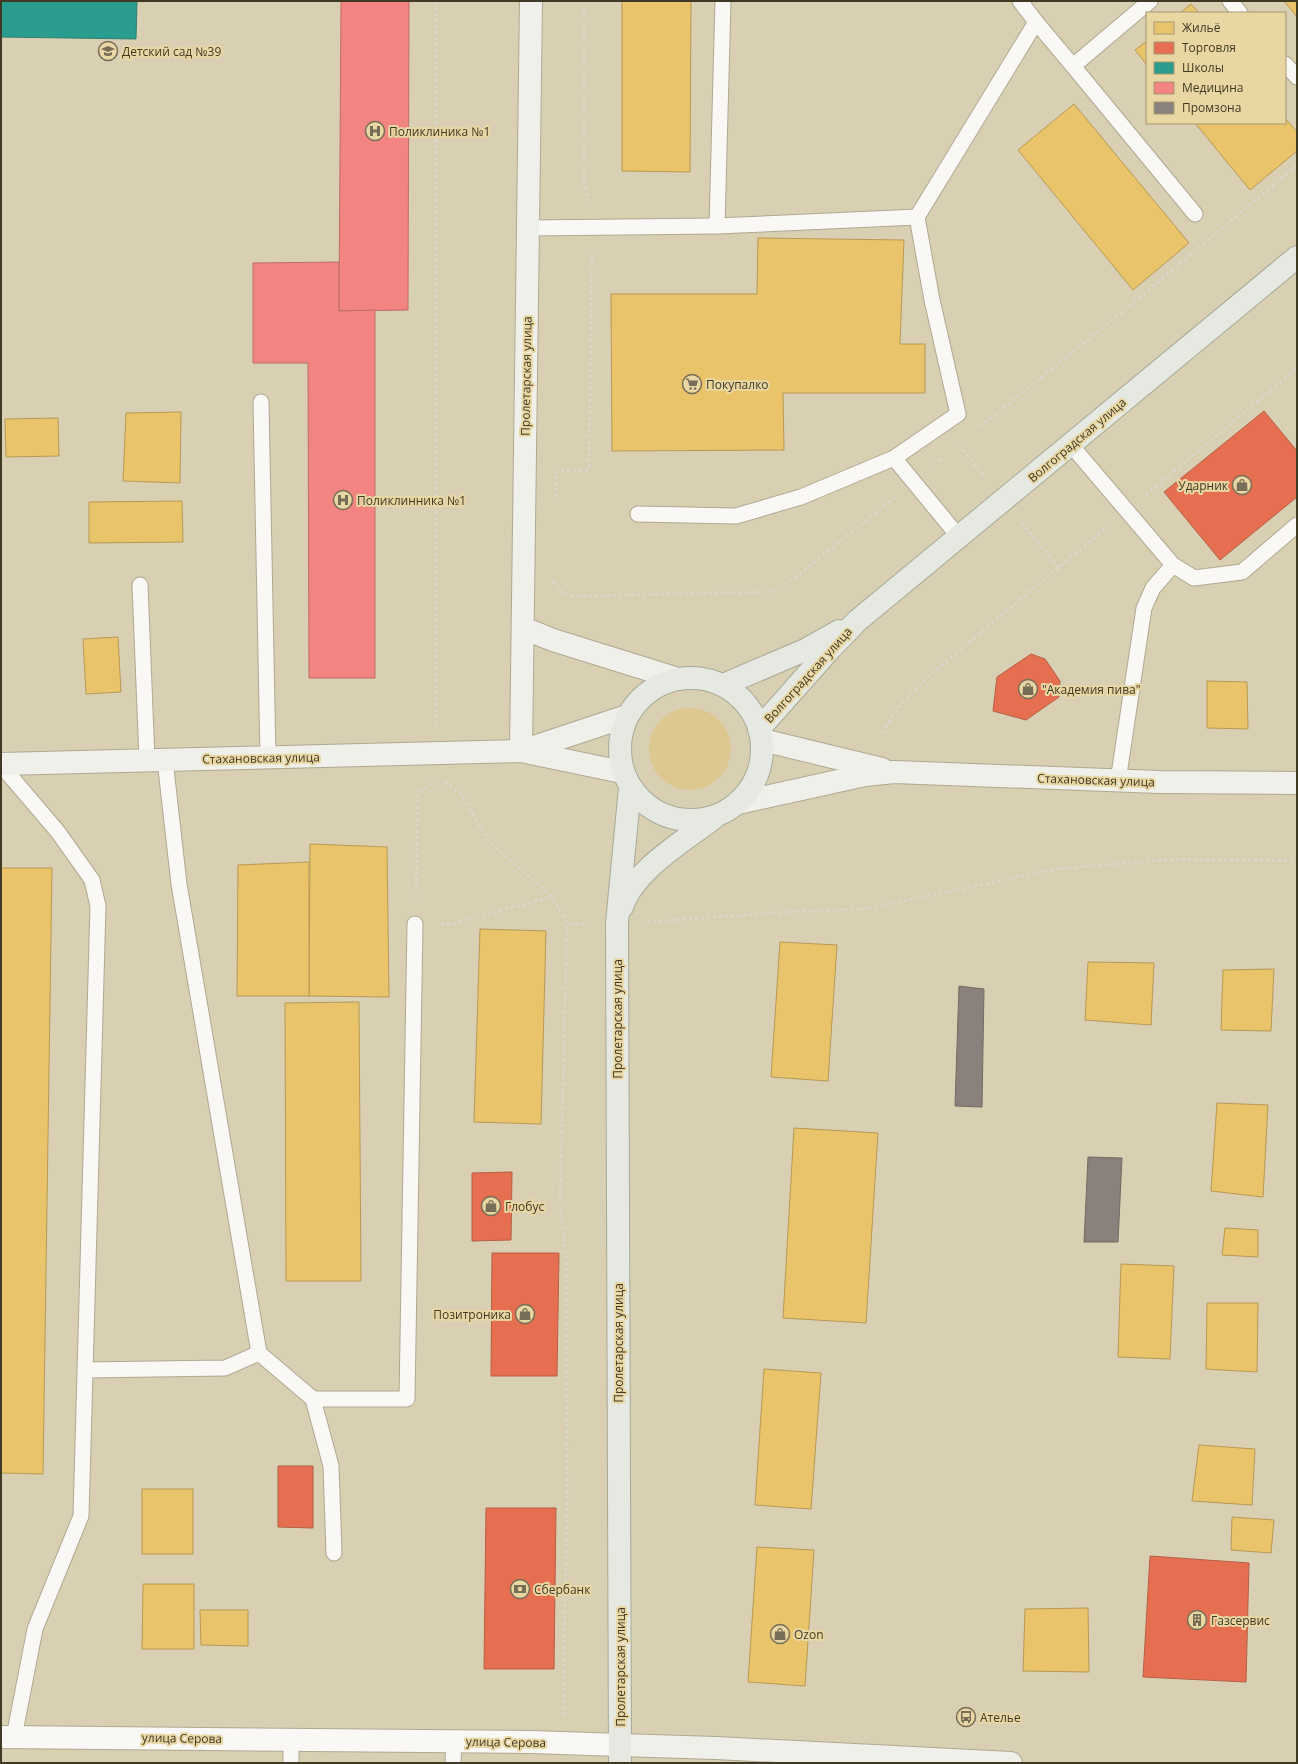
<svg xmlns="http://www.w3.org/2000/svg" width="1298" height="1764" font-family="'Open Sans',sans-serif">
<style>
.green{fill:#dcc890}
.homes{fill:#e9c46a;stroke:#b69a55}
.shops{fill:#e76f51;stroke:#b55f44}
.schools{fill:#2a9d8f;stroke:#317f6f}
.health{fill:#f28482;stroke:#bd6e66}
.industry{fill:#8a817c;stroke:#746b62}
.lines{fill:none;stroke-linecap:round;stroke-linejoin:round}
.lane-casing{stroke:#b0a892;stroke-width:17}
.street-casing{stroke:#b0a892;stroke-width:24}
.secondary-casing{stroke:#b0a892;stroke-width:24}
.primary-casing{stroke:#a7aa96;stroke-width:24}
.path{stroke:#dad7cd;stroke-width:2.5;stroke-dasharray:3 3;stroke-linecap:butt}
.lane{stroke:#f9f8f4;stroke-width:15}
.street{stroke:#f9f8f4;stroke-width:22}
.secondary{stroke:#f0f0ea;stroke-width:22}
.primary{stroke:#e6e9e2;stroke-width:22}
.labels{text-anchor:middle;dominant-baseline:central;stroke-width:4;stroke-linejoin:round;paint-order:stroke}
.poi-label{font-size:12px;fill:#403924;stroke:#e9d7a3;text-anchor:start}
.street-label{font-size:12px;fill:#403924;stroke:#e9d7a3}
</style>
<rect width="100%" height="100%" fill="#d9cfb3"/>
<circle class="green" cx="690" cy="749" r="41"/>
<g class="homes">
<polygon points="622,1 691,1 690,172 622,171"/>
<polygon points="1284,1 1297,1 1297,17"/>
<polygon points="1191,4 1199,13 1180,13"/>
<polygon points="1147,41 1147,65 1135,50"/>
<polygon points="1074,104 1189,243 1133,290 1018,150"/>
<polygon points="1285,118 1297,132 1297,151 1250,190 1195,123 1285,123"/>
<polygon points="758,238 904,240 900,344 925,344 925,393 783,393 784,450 612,451 611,294 757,294"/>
<polygon points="181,412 180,483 123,481 126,413"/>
<polygon points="58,418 59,456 6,457 5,419"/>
<polygon points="182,501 183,542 89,543 89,502"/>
<polygon points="118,637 121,692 86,694 83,639"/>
<polygon points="1207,681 1247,682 1248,729 1207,728"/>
<polygon points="310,844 387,847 389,997 309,996"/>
<polygon points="309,862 309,996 237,996 238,865"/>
<polygon points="1,868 52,868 43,1474 1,1473"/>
<polygon points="480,929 546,931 541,1124 474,1122"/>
<polygon points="780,942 837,945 828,1081 771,1077"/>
<polygon points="1088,962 1154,963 1151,1025 1085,1020"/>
<polygon points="1274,969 1271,1031 1221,1030 1223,970"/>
<polygon points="359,1002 361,1281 286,1281 285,1003"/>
<polygon points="1217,1103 1268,1105 1263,1197 1211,1191"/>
<polygon points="794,1128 878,1133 866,1323 783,1318"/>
<polygon points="1225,1228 1258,1230 1258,1257 1222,1255"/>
<polygon points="1121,1264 1174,1266 1170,1359 1118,1357"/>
<polygon points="1207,1303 1258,1303 1257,1372 1206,1369"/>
<polygon points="764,1369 821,1373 811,1509 755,1505"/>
<polygon points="1199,1445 1255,1449 1252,1505 1192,1501"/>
<rect x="142" y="1489" width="51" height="65"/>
<polygon points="1232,1517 1274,1520 1271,1553 1231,1550"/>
<polygon points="757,1547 814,1550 805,1686 748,1682"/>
<polygon points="143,1584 194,1584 194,1649 142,1649"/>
<polygon points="1088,1608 1089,1672 1023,1671 1025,1609"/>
<polygon points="200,1610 248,1610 248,1646 201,1645"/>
</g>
<g class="shops">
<polygon points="1264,411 1297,451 1297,497 1220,560 1164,492"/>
<polygon points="1031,654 1045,659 1060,681 1059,697 1026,720 993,711 997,677"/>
<polygon points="512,1172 511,1240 472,1241 472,1173"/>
<polygon points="492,1253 559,1253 557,1376 491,1376"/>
<polygon points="278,1466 313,1466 313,1528 278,1527"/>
<polygon points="486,1508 556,1508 554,1669 484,1669"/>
<polygon points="1150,1556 1249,1563 1246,1682 1143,1677"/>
</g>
<polygon class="schools" points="1,1 137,1 136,39 1,37"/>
<g class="health">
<polygon points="341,1 409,1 408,310 339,311"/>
<polygon points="339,262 339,311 375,310 375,678 309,678 308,363 253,363 253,263"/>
</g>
<g class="industry">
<polygon points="959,986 984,989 982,1107 955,1106"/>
<polygon points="1088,1157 1122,1158 1118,1242 1084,1242"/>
</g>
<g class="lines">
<g class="lane-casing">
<g id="lane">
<polyline points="1020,1 1036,22"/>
<polyline points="1150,1 1073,66 1195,214"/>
<polyline points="1230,1 1240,13"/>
<polyline points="1285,64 1297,77"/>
<polyline points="917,217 1036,22 1073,66"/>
<polyline points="528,228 717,226"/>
<polyline points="261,402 268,758"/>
<polyline points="1071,445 1173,565 1194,578 1242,572 1297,525"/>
<polyline points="894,458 959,537"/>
<polyline points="638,514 736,516 801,497 894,458 958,414 932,300 917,217 717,226 723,1"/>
<polyline points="140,585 147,760"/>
<polyline points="1,765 58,832 92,880 98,906 81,1516 35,1629 14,1737"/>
<polyline points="1118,781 1144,608 1153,588 1173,565"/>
<polyline points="259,1353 313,1399 331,1466 334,1553"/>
<polyline points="85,1370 225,1368 259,1353 179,884 165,760"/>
<polyline points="313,1399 407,1399 415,924"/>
<polyline points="291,1763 291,1739"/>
<polyline points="453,1763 454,1741"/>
</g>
</g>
<g class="street-casing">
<polyline id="street" points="1,1737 532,1742 620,1745"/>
</g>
<g class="secondary-casing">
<g id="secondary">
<polyline points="523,628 553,640 678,679"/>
<polyline points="762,740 882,769"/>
<polyline points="521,751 531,1"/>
<polyline points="522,751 627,716"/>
<polyline points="1,764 521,751 622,772"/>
<polyline points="738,803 865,775 894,772 1159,782 1297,783"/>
<polyline points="620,1745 716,1748 1011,1763"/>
</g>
</g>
<g class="primary-casing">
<g id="primary">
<circle cx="691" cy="749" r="71"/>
<polyline points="723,685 805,650 839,631"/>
<polyline points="759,729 831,648 857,621 1297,257"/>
<path d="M 622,907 C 634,870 684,841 714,818"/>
<polyline points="620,1763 617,923 630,788"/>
</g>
</g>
<g class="path">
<polyline points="584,1 584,183 588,202"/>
<polyline points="980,427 1132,304 1297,165"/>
<polyline points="959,445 985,477"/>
<polyline points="933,465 942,458"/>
<polyline points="1146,495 1297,368"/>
<polyline points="556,497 557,471 589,470 592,252"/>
<polyline points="1022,523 1059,568"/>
<polyline points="553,581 560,591 571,596 771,592 787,584 894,498"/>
<polyline points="436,724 436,1"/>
<polyline points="882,733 898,708 930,675 1108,526"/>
<polyline points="445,782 460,793 490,843 553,897 567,924 588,924"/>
<polyline points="416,899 418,794 433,783"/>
<polyline points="647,922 786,912 865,909 1057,869 1178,859 1297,861"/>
<polyline points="441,924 450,924 553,897"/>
<polyline points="563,1715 567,1499 566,1256 560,1203 567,924"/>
</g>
<use href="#lane" class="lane"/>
<use href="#street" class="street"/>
<use href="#secondary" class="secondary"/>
<use href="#primary" class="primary"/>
</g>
<defs>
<g id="school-ring" transform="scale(1)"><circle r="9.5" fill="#e9d7a3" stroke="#766e56" stroke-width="1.5"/><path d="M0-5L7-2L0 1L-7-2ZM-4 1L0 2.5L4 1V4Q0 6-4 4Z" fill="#766e56"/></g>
<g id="hospital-ring" transform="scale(1)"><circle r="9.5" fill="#e9d7a3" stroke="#766e56" stroke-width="1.5"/><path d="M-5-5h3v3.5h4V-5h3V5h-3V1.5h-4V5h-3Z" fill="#766e56"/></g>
<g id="supermarket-ring" transform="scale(1)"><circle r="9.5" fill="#e9d7a3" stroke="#766e56" stroke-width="1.5"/><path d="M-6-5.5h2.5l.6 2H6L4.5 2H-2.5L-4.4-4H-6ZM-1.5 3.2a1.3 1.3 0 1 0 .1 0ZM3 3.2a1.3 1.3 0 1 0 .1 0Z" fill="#766e56"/></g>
<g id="shop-ring" transform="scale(1)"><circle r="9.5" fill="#e9d7a3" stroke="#766e56" stroke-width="1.5"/><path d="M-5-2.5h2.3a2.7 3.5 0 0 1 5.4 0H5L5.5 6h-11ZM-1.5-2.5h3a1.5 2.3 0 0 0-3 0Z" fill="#766e56"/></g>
<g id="bank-ring" transform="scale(1)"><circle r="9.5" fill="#e9d7a3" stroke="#766e56" stroke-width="1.5"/><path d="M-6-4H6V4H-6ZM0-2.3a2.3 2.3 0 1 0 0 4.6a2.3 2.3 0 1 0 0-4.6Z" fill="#766e56"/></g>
<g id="building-ring" transform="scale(1)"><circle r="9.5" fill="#e9d7a3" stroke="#766e56" stroke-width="1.5"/><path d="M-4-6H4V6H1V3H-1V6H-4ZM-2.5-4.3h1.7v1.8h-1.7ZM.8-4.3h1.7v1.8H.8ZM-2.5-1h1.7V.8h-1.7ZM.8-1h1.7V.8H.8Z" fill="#766e56"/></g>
<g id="bus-ring" transform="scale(1)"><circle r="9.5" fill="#e9d7a3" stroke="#766e56" stroke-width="1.5"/><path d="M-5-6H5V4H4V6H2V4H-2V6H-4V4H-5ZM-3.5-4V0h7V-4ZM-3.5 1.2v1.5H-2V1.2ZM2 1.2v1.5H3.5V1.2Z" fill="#766e56"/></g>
</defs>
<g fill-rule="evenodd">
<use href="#school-ring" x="108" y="51"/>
<use href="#hospital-ring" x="375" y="131"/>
<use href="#supermarket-ring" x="692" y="384"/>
<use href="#shop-ring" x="1242" y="485"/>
<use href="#hospital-ring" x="343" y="500"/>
<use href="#shop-ring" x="1028" y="689"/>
<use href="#shop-ring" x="491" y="1206"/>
<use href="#shop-ring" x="525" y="1314"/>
<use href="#bank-ring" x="520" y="1589"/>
<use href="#building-ring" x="1197" y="1620"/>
<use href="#shop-ring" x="780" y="1634"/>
<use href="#bus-ring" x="966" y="1717"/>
</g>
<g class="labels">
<g class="poi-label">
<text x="122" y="51">Детский сад №39</text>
<text x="389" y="131">Поликлиника №1</text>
<text x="706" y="384">Покупалко</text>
<text x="1228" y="485" text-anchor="end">Ударник</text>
<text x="357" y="500">Поликлинника №1</text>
<text x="1042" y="689">"Академия пива"</text>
<text x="505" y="1206">Глобус</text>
<text x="511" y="1314" text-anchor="end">Позитроника</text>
<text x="534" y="1589">Сбербанк</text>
<text x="1211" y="1620">Газсервис</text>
<text x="794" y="1634">Ozon</text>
<text x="980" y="1717">Ателье</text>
</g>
<g class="street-label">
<text transform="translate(526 376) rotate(-89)">Пролетарская улица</text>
<text transform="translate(1077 440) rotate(-40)">Волгоградская улица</text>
<text transform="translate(808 675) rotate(-48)">Волгоградская улица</text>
<text transform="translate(261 758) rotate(-1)">Стахановская улица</text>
<text transform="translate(1096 780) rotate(2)">Стахановская улица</text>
<text transform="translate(617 1019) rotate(-90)">Пролетарская улица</text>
<text transform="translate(618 1343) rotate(-90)">Пролетарская улица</text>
<text transform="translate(620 1667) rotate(-90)">Пролетарская улица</text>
<text transform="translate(182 1738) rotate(1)">улица Серова</text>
<text transform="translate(506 1742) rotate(1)">улица Серова</text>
</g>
</g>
<rect width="1298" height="1764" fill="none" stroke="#403924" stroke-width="4"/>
<rect x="1146" y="12" width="140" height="112" fill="#e9d7a3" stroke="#a59870"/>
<rect x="1154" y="22" width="20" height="12" fill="#e9c46a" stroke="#a59870"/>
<text x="1182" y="32" font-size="12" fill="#403924">Жильё</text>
<rect x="1154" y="42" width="20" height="12" fill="#e76f51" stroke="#a59870"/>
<text x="1182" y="52" font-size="12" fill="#403924">Торговля</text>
<rect x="1154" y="62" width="20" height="12" fill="#2a9d8f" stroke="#a59870"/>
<text x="1182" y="72" font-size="12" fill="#403924">Школы</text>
<rect x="1154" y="82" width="20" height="12" fill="#f28482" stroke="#a59870"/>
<text x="1182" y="92" font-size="12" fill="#403924">Медицина</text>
<rect x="1154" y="102" width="20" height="12" fill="#8a817c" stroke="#a59870"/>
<text x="1182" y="112" font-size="12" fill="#403924">Промзона</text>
</svg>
